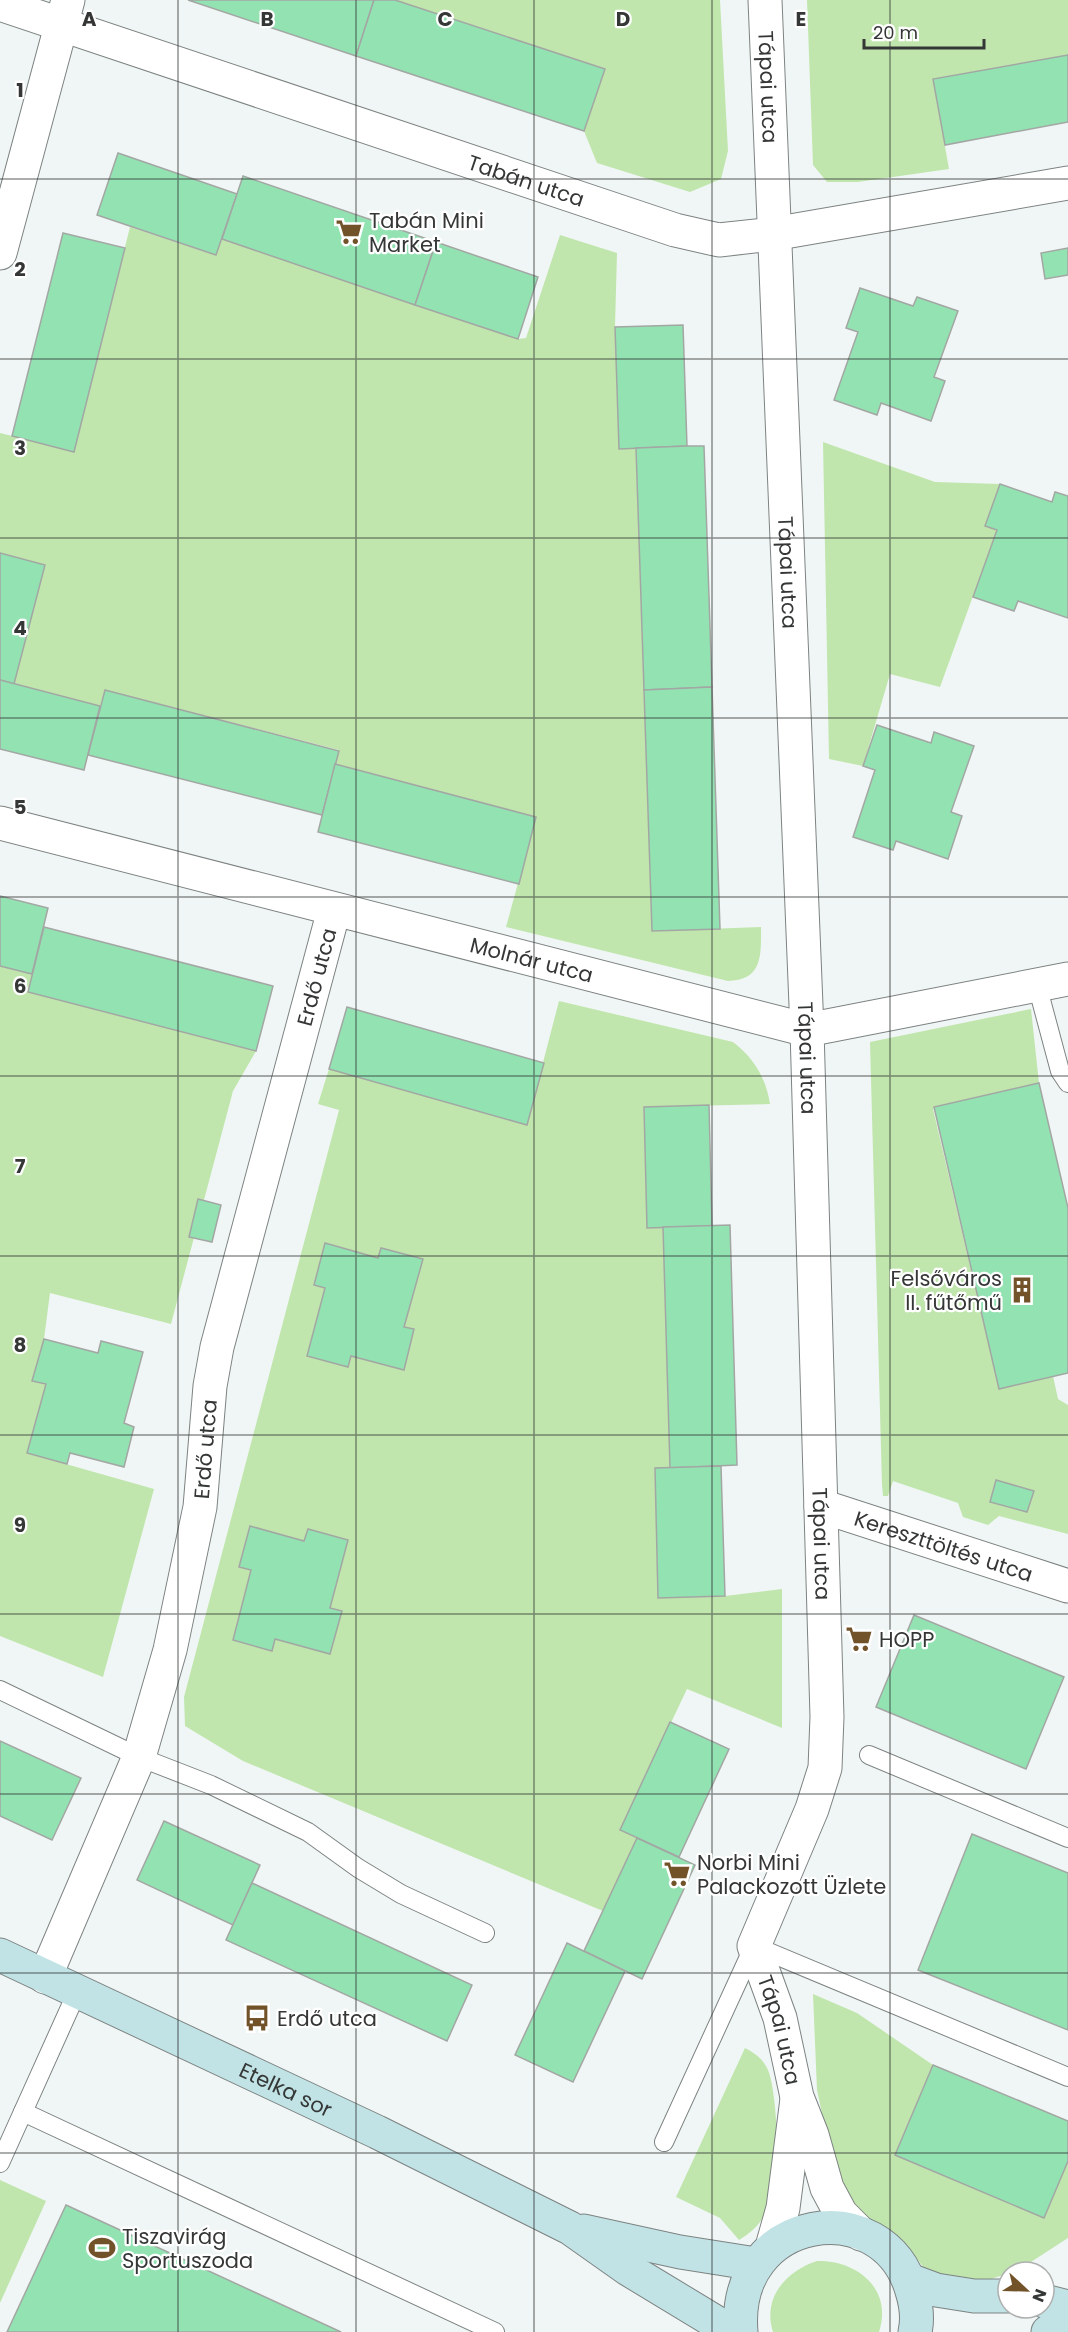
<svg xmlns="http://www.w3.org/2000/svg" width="1068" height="2332" font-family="Poppins,sans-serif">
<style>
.green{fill:#c0e6ad}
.building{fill:#93e2b2;stroke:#a3a7a4;stroke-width:1.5}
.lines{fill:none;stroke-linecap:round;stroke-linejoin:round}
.lane-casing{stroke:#7d8382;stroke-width:20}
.street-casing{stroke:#7d8382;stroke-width:35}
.secondary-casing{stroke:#7d8382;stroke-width:35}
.lane{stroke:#fff;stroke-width:18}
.street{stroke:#fff;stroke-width:33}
.secondary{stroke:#c1e3e5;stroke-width:33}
.grid{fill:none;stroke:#353737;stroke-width:1.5;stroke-opacity:0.55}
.labels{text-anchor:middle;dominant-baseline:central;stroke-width:4.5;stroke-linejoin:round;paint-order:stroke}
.street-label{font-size:21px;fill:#353737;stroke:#fff}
.poi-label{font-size:21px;fill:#353737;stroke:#fff;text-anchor:start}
.grid-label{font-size:20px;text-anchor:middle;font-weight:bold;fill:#353737;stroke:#fff;stroke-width:4.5;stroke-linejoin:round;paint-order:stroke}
</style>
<rect width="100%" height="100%" fill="#f0f6f5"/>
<g class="green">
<polygon points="395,0 720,0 728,151 721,179 690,192 597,163 584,131 605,69"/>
<polygon points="807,0 1068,0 1068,55 933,79 949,169 858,182 827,182 813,165"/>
<path d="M 130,227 L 215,255 L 222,239 L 518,339 L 526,338 L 560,235 L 617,253 L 615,327 L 619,448 L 636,448 L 652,931 L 761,927 C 761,955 763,980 728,981 L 506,927 L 536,817 L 335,764 L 339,750 L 105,690 L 100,706 L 14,684 L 45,565 L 0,553 L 0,433 L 74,451 Z"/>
<polygon points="823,442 935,482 1000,484 985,526 997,530 940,687 890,674 863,766 829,759"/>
<polygon points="0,966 32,974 28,992 256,1051 233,1091 171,1324 50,1293 44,1339 33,1381 46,1384 27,1453 154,1489 103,1677 0,1636"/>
<path d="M 559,1001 L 733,1042 C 754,1058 766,1078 770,1104 L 644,1107 L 663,1227 L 670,1468 L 655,1468 L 658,1597 L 725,1596 L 782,1589 L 782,1728 L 687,1689 L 620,1830 L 637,1838 L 603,1911 L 243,1761 L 185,1726 L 184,1697 L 339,1110 L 318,1104 L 329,1069 L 527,1124 Z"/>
<polygon points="1031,1009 1039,1083 933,1109 999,1388 1053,1376 1058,1399 1068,1405 1068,1534 999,1516 988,1525 963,1517 958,1503 893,1481 888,1496 883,1496 882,1485 870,1042"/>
<polygon points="813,1994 857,2013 933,2065 895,2155 1044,2217 1068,2161 1068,2238 1017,2271 984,2281 927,2272 907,2246 865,2215 848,2198 829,2146 817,2090"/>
<path d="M 745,2048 C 755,2053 763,2059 768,2070 C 777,2091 781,2176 773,2198 C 766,2217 756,2230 739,2240 L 720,2218 L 676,2197 Z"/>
<polygon points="0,2180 46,2201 0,2303"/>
<path d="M 817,2261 C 857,2260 893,2289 879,2332 L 773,2332 C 762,2298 786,2271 817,2261 Z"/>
</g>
<g class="building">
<polygon points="188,0 374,0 356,56"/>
<polygon points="374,0 395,0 605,69 584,131 356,56"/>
<polygon points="1068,55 1068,122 945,145 933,79"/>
<polygon points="118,153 237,194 216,255 97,215"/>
<polygon points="243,176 436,242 415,305 222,239"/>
<polygon points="63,233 125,248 74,452 12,436"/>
<polygon points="436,242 538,277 518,339 415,305"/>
<polygon points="1068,248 1068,275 1045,279 1041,253"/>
<polygon points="860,288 913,306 917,297 958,311 934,377 945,381 931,421 881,403 877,415 834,400 858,332 846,328"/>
<polygon points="683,325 687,446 619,449 615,327"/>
<polygon points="687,446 704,446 712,687 644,690 636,448"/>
<polygon points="1000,484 1052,502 1055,492 1068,496 1068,618 1018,601 1014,611 973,597 997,530 985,526"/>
<polygon points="0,553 45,565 14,684 0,680"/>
<polygon points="0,680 100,706 84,770 0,749"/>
<polygon points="712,687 720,929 652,931 644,690"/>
<polygon points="105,690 339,751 322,815 88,755"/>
<polygon points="877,725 931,743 934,732 974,746 951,812 962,816 948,859 896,841 893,850 853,837 875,770 863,766"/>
<polygon points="335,764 536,817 519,884 318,832"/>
<polygon points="0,896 48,908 32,974 0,966"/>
<polygon points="44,927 273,986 256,1051 28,992"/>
<polygon points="347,1007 544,1063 527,1125 329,1069"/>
<polygon points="1039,1083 1068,1208 1068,1373 999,1389 934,1107"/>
<polygon points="709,1105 712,1226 647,1228 644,1107"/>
<polygon points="198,1199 221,1205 212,1242 189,1237"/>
<polygon points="730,1225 737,1465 670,1468 663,1227"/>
<polygon points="325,1243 378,1258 381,1248 423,1259 404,1327 414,1329 404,1370 351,1356 348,1367 307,1356 325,1288 314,1285"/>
<polygon points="44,1339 98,1353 101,1341 143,1352 124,1423 134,1427 124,1467 70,1453 67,1464 27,1453 46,1384 32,1381"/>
<polygon points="721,1466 725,1596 658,1598 655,1468"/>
<polygon points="996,1480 1034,1491 1027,1512 990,1502"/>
<polygon points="250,1526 304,1541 308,1529 348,1540 330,1608 342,1611 330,1654 275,1639 272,1651 233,1640 251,1570 239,1567"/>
<polygon points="914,1615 1064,1677 1026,1769 876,1707"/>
<polygon points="670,1722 729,1749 679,1857 620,1830"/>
<polygon points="0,1741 81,1778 52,1840 0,1816"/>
<polygon points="164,1821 260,1865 233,1925 137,1880"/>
<polygon points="972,1834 1068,1873 1068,2030 918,1970"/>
<polygon points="637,1838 695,1865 642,1979 584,1951"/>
<polygon points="252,1883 472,1985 447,2041 226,1940"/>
<polygon points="567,1943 625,1971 573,2082 515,2055"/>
<polygon points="933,2065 1068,2121 1068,2161 1044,2218 895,2155"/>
<polygon points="66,2205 252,2291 341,2332 7,2332"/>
</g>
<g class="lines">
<g class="lane-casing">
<g id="lane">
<polyline points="1037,985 1060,1071 1068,1083"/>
<polyline points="0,1690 139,1757 211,1785 308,1832 358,1868 401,1894 485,1933"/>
<polyline points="869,1755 1068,1838"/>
<polyline points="23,2112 495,2332"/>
<polyline points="664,2142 754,1946 1068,2077"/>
<polyline points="0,2163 77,1992"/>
</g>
</g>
<g class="street-casing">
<g id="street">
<path id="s1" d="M 765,0 L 807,1030 L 827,1717 L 825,1768 L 812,1809 L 754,1946 L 780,2018 L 797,2097 L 812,2135 L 827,2188 L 841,2214 L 861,2234"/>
<path id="s2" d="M 0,4 L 675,230 L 719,240 L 773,234 L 1068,183"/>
<polyline points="0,253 68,0"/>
<path id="s3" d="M 0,823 L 807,1030 L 1068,979"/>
<path id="s4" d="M 821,1506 L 1068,1586"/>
<path id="s5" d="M 45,1977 L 139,1757 L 170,1650 L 200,1507 L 210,1386 L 217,1347 L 334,910"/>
<polyline points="772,2247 783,2208 797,2099"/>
</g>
</g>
<g class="secondary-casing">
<g id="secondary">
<path id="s6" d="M 0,1955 L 377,2132 L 570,2228 L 628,2269 L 732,2332"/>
<polyline points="584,2231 680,2252 756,2264"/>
<polyline points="909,2280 936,2290 974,2296 1008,2296"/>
<polyline points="1044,2301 1068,2307"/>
<path d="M 741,2332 C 731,2213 884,2191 912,2291 C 916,2304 918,2319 915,2332"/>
<polyline points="1048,2332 1068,2318"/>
</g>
</g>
<use href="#lane" class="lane"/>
<use href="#street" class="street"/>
<use href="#secondary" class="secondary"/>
</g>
<path class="grid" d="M 178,0 L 178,2332M 356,0 L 356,2332M 534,0 L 534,2332M 712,0 L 712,2332M 890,0 L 890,2332M 0,179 L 1068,179M 0,359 L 1068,359M 0,538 L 1068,538M 0,718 L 1068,718M 0,897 L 1068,897M 0,1076 L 1068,1076M 0,1256 L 1068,1256M 0,1435 L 1068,1435M 0,1614 L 1068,1614M 0,1794 L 1068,1794M 0,1973 L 1068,1973M 0,2153 L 1068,2153"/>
<defs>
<g id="supermarket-bare" transform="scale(2.07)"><path d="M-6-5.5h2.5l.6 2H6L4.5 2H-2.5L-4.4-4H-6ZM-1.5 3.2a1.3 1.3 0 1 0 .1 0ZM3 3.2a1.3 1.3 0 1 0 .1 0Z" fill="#725228" stroke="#fff" stroke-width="2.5" paint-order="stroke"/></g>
<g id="building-bare" transform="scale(2.07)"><path d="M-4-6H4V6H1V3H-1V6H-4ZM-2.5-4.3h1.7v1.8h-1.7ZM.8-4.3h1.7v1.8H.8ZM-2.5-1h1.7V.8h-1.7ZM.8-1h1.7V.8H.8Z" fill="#725228" stroke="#fff" stroke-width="2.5" paint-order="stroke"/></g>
<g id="bus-bare" transform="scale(2.07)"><path d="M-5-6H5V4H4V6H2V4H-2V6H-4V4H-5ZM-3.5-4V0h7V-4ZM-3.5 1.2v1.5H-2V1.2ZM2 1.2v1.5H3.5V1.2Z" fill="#725228" stroke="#fff" stroke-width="2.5" paint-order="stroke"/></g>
<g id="stadium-bare" transform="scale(2.07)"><path d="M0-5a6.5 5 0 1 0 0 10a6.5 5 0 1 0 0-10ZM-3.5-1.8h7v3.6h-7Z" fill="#725228" stroke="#fff" stroke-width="2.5" paint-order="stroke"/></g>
</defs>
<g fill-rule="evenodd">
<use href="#supermarket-bare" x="349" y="232"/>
<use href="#building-bare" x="1022" y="1290"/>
<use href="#supermarket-bare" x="859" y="1639"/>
<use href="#supermarket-bare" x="677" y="1874"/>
<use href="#bus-bare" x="257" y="2018"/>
<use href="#stadium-bare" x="102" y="2248"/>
</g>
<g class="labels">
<g class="street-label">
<text stroke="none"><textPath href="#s1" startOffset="87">Tápai utca</textPath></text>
<text stroke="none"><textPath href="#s2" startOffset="555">Tabán utca</textPath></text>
<text stroke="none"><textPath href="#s1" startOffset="573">Tápai utca</textPath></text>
<text stroke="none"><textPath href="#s3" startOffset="549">Molnár utca</textPath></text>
<text stroke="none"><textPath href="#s5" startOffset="1041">Erdő utca</textPath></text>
<text stroke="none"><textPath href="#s1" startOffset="1059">Tápai utca</textPath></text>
<text stroke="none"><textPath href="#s5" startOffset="555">Erdő utca</textPath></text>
<text stroke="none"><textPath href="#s1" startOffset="1545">Tápai utca</textPath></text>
<text stroke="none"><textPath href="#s4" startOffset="129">Kereszttöltés utca</textPath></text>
<text stroke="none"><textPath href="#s1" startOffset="2049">Tápai utca</textPath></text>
<text stroke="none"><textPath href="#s6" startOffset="316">Etelka sor</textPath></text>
</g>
<g class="poi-label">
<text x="369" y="220">Tabán Mini<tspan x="369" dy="24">Market</tspan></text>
<text x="1002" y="1278" text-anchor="end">Felsőváros<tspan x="1002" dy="24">II. fűtőmű</tspan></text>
<text x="879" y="1639">HOPP</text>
<text x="697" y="1862">Norbi Mini<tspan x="697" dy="24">Palackozott Üzlete</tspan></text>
<text x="277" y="2018">Erdő utca</text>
<text x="122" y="2236">Tiszavirág<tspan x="122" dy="24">Sportuszoda</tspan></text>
</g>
</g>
<g class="grid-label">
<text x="89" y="26">A</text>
<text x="267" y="26">B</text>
<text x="445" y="26">C</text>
<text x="623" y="26">D</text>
<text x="801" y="26">E</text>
<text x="20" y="97">1</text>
<text x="20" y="276">2</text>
<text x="20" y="455">3</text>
<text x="20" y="635">4</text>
<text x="20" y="814">5</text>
<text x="20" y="993">6</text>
<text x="20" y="1173">7</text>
<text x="20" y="1352">8</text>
<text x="20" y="1532">9</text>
</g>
<g transform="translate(1026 2290) rotate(112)"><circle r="28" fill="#ffffff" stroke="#aeafaf" stroke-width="1.5"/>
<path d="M0-4.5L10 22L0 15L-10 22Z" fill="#725228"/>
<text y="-9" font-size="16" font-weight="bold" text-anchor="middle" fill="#353737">N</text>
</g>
<path d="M864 39v9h120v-9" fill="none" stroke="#353737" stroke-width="3"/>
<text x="873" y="39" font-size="18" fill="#353737" stroke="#ffffff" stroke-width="4.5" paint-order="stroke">20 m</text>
</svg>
